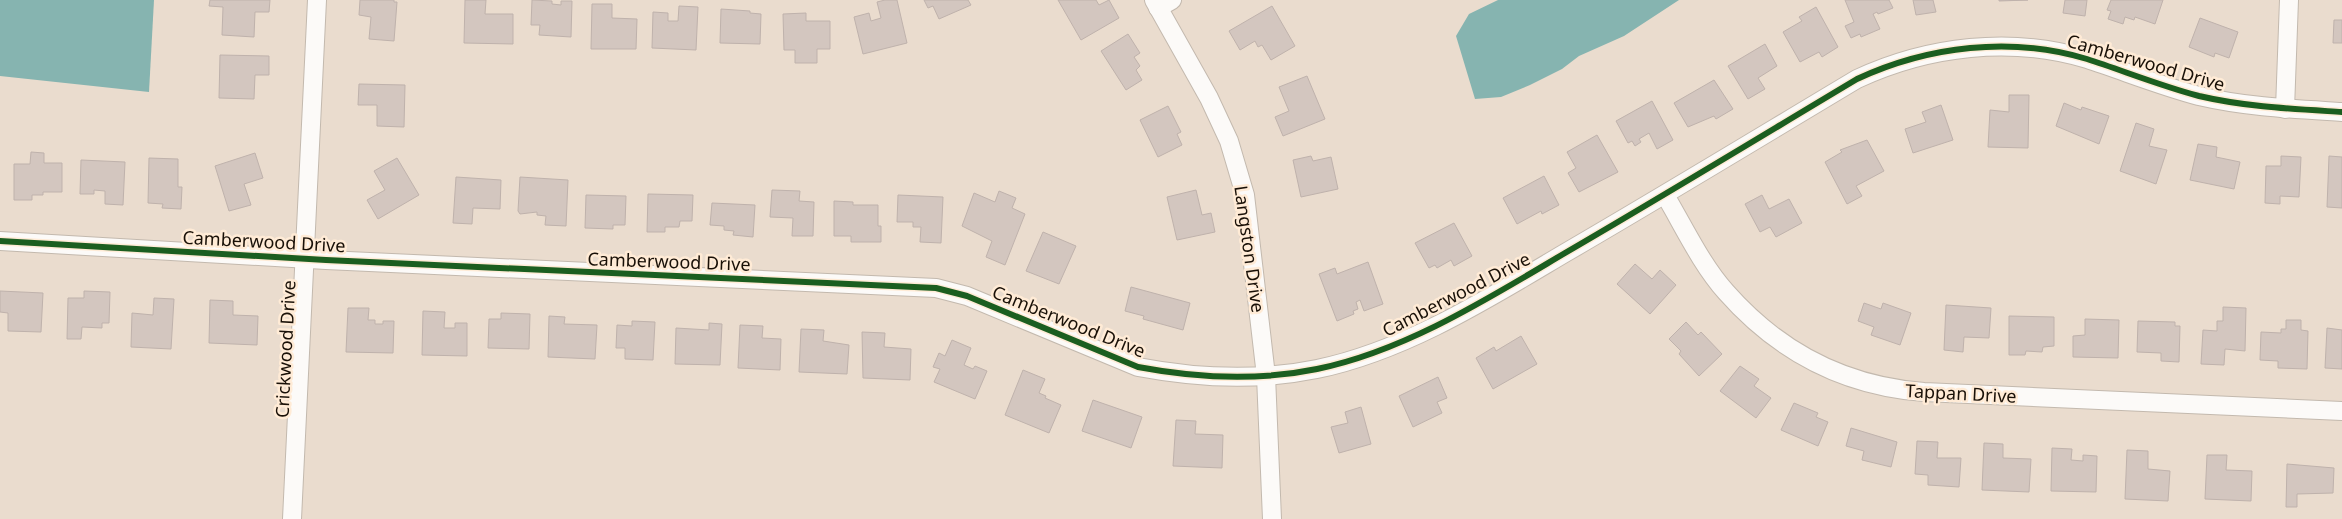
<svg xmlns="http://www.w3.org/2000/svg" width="2342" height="519" font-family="'Noto Sans',sans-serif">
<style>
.water{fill:#86b4b0}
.building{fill:#d3c6bf;stroke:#bfb2ac}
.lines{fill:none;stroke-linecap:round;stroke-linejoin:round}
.minor-casing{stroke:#c3b9ae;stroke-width:20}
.minor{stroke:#fcfaf8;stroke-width:18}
.cycleway-casing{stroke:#ffebd6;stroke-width:9}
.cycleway{stroke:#1b5e20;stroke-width:6}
.labels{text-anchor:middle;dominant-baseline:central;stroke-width:5;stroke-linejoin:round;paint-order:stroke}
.street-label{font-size:18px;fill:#191007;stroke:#ffebd6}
</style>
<rect width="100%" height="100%" fill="#eadcce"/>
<g class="water">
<polygon points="0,0 154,0 149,92 0,76"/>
<polygon points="1498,0 1679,0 1624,36 1579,56 1562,69 1530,85 1501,97 1475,99 1456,36 1469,14"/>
</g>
<g class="building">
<polygon points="210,0 270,0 269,12 255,12 254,37 222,35 223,7 209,6"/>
<polygon points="360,0 394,0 394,2 397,2 394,41 369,39 371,17 359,15"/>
<polygon points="465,0 486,0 485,14 513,14 513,44 464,43"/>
<polygon points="532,0 552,1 552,4 561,5 561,1 572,1 571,37 539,35 540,25 531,25"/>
<polygon points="885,0 897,0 907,43 863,54 854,17 869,13 871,21 881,18 877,2"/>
<polygon points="924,0 968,0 971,5 939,19 933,6 928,8"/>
<polygon points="1058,0 1096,0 1099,5 1109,0 1119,18 1081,40"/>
<polygon points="1845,0 1889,0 1893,8 1878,14 1877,12 1873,14 1880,29 1861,37 1860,34 1851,38 1845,26 1854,22"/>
<polygon points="1913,0 1933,0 1936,12 1916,15"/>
<polygon points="1999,0 2028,0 1999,1"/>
<polygon points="2065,0 2087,0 2085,16 2063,13"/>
<polygon points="2111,0 2163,0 2155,24 2135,17 2134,20 2125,17 2123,24 2108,19 2111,11 2107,10"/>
<polygon points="592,4 612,4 612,18 637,19 636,49 591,49"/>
<polygon points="679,6 698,7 696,50 652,48 653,12 668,13 668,21 678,21"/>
<polygon points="1272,6 1295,46 1271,60 1262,45 1258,47 1255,41 1240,50 1229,31"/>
<polygon points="1816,7 1838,47 1822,57 1819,52 1800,62 1783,32 1802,21 1799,17"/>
<polygon points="721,9 750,11 750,13 761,14 760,44 720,43"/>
<polygon points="806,13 806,21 830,21 830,49 817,49 817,63 795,63 795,50 784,50 783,14"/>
<polygon points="2200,18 2238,32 2229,58 2215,53 2214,57 2189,47"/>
<polygon points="2334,20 2342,20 2342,43 2333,43"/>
<polygon points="1128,34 1140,53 1134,57 1140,66 1136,70 1142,80 1126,90 1101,51"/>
<polygon points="1765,44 1777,66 1758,78 1765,89 1748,99 1728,66"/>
<polygon points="220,55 269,56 269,75 255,75 254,99 219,98"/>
<polygon points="1307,76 1325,119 1283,136 1275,117 1289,111 1279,87"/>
<polygon points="1714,80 1733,109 1716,119 1714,116 1688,127 1674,103"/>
<polygon points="359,84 405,85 404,127 377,126 377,105 358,105"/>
<polygon points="2009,95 2029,95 2028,148 1988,147 1990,110 2009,112"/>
<polygon points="1652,101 1673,140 1657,149 1649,133 1639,139 1641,142 1635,146 1632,141 1628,143 1616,121"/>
<polygon points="2064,103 2081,110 2082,107 2109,116 2099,144 2056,126"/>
<polygon points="1941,105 1953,140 1913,153 1905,129 1926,122 1922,112"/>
<polygon points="1168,106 1181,132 1177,134 1182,145 1158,157 1140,120"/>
<polygon points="2136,123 2154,129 2149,146 2167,150 2156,184 2120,171"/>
<polygon points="1597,135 1618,172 1579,192 1568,173 1576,168 1567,152"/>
<polygon points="1867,140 1884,171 1856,186 1862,196 1847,204 1825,162 1842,152 1840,150"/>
<polygon points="2198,144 2217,147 2216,157 2240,162 2234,189 2190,180"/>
<polygon points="31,152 44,153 44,163 62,163 62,192 43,192 43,195 32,195 32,200 14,200 14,164 30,164"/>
<polygon points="255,153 263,178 244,184 251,205 229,211 215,166"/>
<polygon points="1311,156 1313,161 1331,157 1338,189 1301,197 1293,160"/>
<polygon points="2281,156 2301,157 2299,197 2280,196 2280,204 2265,203 2266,166 2281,166"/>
<polygon points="2329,156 2342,157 2342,208 2327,207"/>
<polygon points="149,158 178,159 178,187 182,187 181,209 162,208 163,204 148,203"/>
<polygon points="397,158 419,195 378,219 367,200 385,190 374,171"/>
<polygon points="81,160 125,162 123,205 105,204 105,191 94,190 94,194 80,194"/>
<polygon points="1544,176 1559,205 1542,214 1541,211 1517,224 1503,198"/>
<polygon points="456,177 501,180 500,209 473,208 472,224 453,223"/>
<polygon points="520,177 568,180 566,226 545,225 546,216 537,215 537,212 520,214 518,211"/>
<polygon points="772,190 800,191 799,201 814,202 813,236 792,236 793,218 770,217"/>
<polygon points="1196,190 1202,215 1211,213 1215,232 1177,240 1167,197"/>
<polygon points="999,191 1016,198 1012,208 1025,214 1005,265 986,257 992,241 962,226 974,193 995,202"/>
<polygon points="648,194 693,195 692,221 680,221 679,227 665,227 665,232 647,232"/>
<polygon points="586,195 626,196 625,225 613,225 613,229 585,228"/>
<polygon points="898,195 943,197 941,243 920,242 921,227 913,227 913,222 897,222"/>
<polygon points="1762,195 1769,209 1789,199 1802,223 1776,237 1770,227 1760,232 1745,204"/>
<polygon points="834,201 853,202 853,205 878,205 878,226 881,226 881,242 851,242 851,236 834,236"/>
<polygon points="712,203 755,205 753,237 733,235 734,231 724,230 724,226 710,225"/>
<polygon points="1454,223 1472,256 1454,266 1451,260 1437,268 1435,265 1429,268 1415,243"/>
<polygon points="1043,232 1076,246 1059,284 1026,271"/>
<polygon points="1368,262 1383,304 1364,311 1360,300 1356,302 1358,309 1353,311 1354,314 1337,321 1319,274 1335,268 1337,274"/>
<polygon points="1635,264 1652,279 1660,270 1676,285 1650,314 1617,284"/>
<polygon points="1131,287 1190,303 1183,330 1143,319 1144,316 1125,311"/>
<polygon points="0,291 43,293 41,332 8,331 8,313 0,312"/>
<polygon points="84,291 110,292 109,323 102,323 102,328 82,327 81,339 67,339 68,298 84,298"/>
<polygon points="154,298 174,299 171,349 131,347 132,313 153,315"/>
<polygon points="210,300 233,301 233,315 258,316 257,345 209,343"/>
<polygon points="1864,303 1881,309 1883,303 1911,313 1900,345 1871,335 1874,327 1858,321"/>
<polygon points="1946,305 1991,308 1989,338 1964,337 1963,352 1944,350"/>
<polygon points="2223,307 2246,308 2245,351 2225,349 2224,365 2201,364 2203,330 2217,331 2217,321 2223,321"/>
<polygon points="348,308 369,308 368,320 375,320 375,324 383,324 383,321 394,321 393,353 346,352"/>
<polygon points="423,311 445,312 444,328 455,328 455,323 467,323 467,356 422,355"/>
<polygon points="501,313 530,314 529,349 488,348 489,319 501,319"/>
<polygon points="549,316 565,317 564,324 597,325 595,359 548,357"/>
<polygon points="2009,316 2054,317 2054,346 2043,347 2042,352 2026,351 2025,355 2009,355"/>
<polygon points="2085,319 2119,320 2118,358 2073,357 2073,336 2085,335"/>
<polygon points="2286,320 2301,320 2301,330 2308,331 2307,369 2278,368 2278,361 2260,360 2261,332 2281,333 2281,329 2286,329"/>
<polygon points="632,321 655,322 653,360 625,359 625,348 616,348 617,325 632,326"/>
<polygon points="2138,321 2175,322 2175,326 2180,326 2179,362 2161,361 2161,353 2137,352"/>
<polygon points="1686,322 1698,335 1701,332 1722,354 1699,376 1679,354 1681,351 1669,339"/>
<polygon points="709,323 722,324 720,365 675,364 676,328 709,330"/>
<polygon points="740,325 763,326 762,338 781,339 780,370 738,368"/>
<polygon points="2327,328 2342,330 2342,369 2325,368"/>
<polygon points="801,329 824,330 823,341 849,345 847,374 799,372"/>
<polygon points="862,332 885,333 884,347 911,349 910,380 863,378"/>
<polygon points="1521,336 1537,364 1493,389 1476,358 1494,347 1496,351"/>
<polygon points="952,340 971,348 964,365 973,369 975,366 987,371 975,399 934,382 940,369 933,367 939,353 945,356"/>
<polygon points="1740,366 1759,379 1754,386 1771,398 1756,418 1720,391"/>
<polygon points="1023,370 1045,379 1039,393 1046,396 1045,398 1061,405 1049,433 1005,415"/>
<polygon points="1438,377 1447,398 1437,402 1442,413 1413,427 1399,396"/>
<polygon points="1093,400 1142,417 1131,448 1082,431"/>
<polygon points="1794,403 1818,413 1816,417 1828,422 1818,446 1781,430"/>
<polygon points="1361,407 1371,444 1339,453 1331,427 1348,423 1345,412"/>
<polygon points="1176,420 1196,421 1195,434 1223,435 1222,468 1173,466"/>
<polygon points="1851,428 1897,442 1891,467 1862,460 1864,451 1846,446"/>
<polygon points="1917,441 1938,442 1937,458 1961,458 1959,487 1928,485 1928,475 1915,474"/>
<polygon points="1984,443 2003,444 2003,458 2031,459 2029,492 1982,490"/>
<polygon points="2052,448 2072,449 2071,460 2083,461 2083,455 2097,456 2096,492 2051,491"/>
<polygon points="2127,450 2148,451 2148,469 2170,471 2168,501 2125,499"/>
<polygon points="2207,455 2227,455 2226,470 2252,471 2251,501 2205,499"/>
<polygon points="2287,464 2334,468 2333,493 2297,494 2297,507 2286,507"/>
</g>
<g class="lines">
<g class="minor-casing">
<g id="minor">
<polyline points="1154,0 1209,98 1229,141 1245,195 1266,376 1272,519"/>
<polyline points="1158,8 1172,0"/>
<polyline points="2285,109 2289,0"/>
<path d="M 1665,195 C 1684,227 1701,264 1726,292 C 1778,351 1844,386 1924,392 L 2342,411"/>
<path d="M 0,241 L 326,260 L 936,288 L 967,296 L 1138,367 C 1196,378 1259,381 1317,369 C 1405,351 1489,298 1565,253 C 1663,196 1760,137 1857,79 C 1928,46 2011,36 2087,59 C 2124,71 2161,86 2199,96 C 2246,107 2294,109 2342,112"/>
<polyline points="292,519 317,0"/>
</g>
</g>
<use href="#minor" class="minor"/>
<g class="cycleway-casing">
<path id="cycleway" d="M 0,241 L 326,260 L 936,288 L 967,296 L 1138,367 C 1196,378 1259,381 1317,369 C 1405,351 1489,298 1565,253 C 1663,196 1760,137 1857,79 C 1928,46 2011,36 2087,59 C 2124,71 2161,86 2199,96 C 2246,107 2294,109 2342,112"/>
</g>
<use href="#cycleway" class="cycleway"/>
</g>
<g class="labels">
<g class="street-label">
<text transform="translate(2146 62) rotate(16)">Camberwood Drive</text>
<text transform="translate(264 241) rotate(3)">Camberwood Drive</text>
<text transform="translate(1250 249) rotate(82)">Langston Drive</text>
<text transform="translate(669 261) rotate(2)">Camberwood Drive</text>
<text transform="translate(1456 294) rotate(-27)">Camberwood Drive</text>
<text transform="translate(1069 321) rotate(22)">Camberwood Drive</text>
<text transform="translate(285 349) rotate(-87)">Crickwood Drive</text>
<text transform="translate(1961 393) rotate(3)">Tappan Drive</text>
</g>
</g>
</svg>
